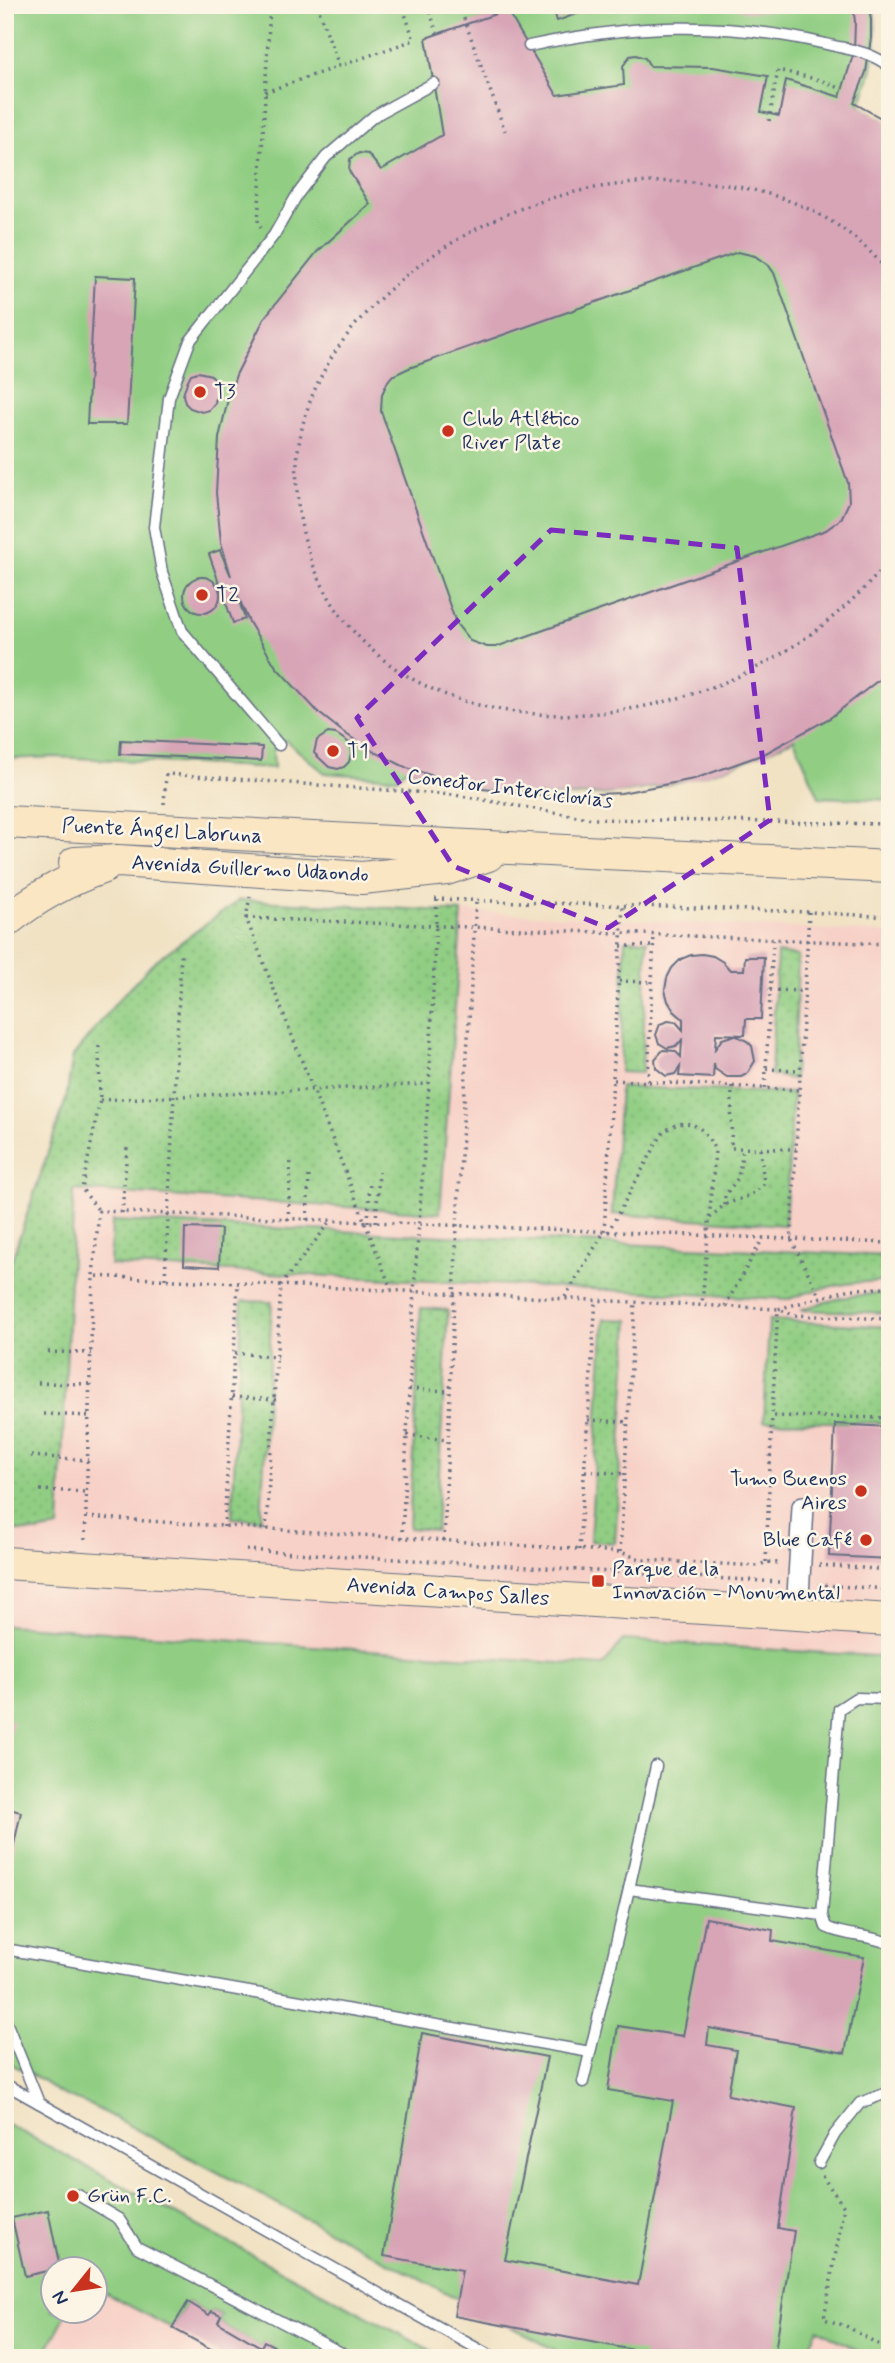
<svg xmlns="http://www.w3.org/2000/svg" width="895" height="2363" font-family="Mynerve,sans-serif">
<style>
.built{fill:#f7d1c7}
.grass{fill:url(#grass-tufts);stroke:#567e70;stroke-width:2}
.park{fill:url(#park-dots);stroke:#567e70;stroke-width:2}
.garden{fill:#91ce83;stroke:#567e70;stroke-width:2}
.building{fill:#d8a5b7;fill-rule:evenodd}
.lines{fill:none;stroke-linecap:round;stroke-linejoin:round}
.service-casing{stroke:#666e82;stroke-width:13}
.minor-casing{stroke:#666e82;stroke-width:24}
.secondary-casing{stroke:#666e82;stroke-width:34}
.path{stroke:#666e82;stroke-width:3.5;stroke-dasharray:2 5;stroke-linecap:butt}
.service{stroke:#fff;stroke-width:10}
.minor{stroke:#fff;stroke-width:21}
.secondary{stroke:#fbe6c4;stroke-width:32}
.marked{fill:none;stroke:#7b2cbf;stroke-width:5;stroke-dasharray:14 9;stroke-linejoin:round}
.poi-dot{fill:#c8321e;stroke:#fcf5e5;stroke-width:2.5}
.labels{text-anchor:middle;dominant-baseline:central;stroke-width:5;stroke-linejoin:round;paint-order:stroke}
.poi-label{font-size:21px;fill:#1b2f5e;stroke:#fcf5e5;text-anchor:start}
.street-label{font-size:21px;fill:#1b2f5e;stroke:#fcf5e5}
</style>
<defs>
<pattern id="grass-tufts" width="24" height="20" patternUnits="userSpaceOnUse" patternTransform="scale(1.75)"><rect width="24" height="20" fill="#91ce83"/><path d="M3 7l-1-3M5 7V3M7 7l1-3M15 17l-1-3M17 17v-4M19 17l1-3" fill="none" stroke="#7cb174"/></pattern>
<pattern id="park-dots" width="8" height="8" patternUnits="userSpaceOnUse" patternTransform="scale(1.75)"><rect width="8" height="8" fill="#91ce83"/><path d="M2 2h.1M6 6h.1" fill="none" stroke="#7cb174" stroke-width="1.8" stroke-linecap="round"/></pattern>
</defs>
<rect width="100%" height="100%" fill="#fcf5e5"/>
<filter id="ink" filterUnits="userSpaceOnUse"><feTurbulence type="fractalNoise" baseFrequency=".0143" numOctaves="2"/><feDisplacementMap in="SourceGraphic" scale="14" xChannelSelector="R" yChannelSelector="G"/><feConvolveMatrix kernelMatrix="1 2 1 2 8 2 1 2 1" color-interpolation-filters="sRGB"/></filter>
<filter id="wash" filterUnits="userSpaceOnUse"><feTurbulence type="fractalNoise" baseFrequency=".00686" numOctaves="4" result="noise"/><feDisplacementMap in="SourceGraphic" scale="28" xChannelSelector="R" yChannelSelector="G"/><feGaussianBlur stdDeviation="1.57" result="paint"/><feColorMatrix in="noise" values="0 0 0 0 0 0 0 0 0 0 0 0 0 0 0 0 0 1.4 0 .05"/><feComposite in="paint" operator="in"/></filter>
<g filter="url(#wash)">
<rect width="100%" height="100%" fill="#f1e2c4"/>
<g class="built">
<polygon points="239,900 890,933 890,1657 623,1640 604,1666 5,1625 5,1271 66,1095 73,1054 138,979 164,953"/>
<polygon points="95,2288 172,2328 188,2302 210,2315 212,2311 221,2315 274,2346 271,2351 284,2358 48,2358 48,2348 68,2311 94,2310"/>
<polygon points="818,2329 872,2358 803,2358"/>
</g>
<path class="grass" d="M 890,1294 L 890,1313 L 800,1310 C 829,1300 858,1292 890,1294 Z"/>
<g class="park">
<polygon points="239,900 462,912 440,1213 74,1190 59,1528 37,1532 5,1530 5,1280 66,1099 73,1056 120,998 155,961"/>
<polygon points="625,940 647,940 642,1073 620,1072"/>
<polygon points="777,953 798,956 794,1079 771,1075"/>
<polygon points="620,1087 793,1093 785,1225 612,1214"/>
<path d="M 112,1221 L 890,1256 L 890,1282 C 854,1280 822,1286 789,1299 L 110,1265 Z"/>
<polygon points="242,1301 272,1302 261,1520 232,1518"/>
<polygon points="421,1308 448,1310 436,1530 409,1528"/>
<polygon points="604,1319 629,1320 615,1543 590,1541"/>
<polygon points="769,1320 890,1327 890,1423 764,1421"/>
</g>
<g class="garden">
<path d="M 5,5 L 873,5 C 880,41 874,73 859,106 L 890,124 L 890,800 L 819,797 L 794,739 C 671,800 538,816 407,768 L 397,778 L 325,773 L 285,740 L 273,751 L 274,768 L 56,757 L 5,759 Z"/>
<path d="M 5,1625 L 603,1666 L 623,1640 L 890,1657 L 890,2358 L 872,2358 L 818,2329 L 803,2358 L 570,2358 L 90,2105 C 74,2099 55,2094 44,2081 L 5,2061 Z"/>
<polygon points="5,2123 445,2358 315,2358 306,2353 303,2358 284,2358 271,2350 273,2346 264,2342 261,2347 218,2322 221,2315 212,2311 209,2315 188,2302 172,2328 95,2288 94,2268 52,2268 52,2310 68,2311 48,2348 48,2358 5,2358"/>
</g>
<g id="blocks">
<g class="building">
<polygon points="552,5 599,5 599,6 557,21"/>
<polygon points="724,5 840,5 840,7 748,12"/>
<path d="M 853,5 L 869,5 L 871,20 L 871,38 L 866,72 L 854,103 L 890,123 L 890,671 L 830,718 L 764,754 L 694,779 L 621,793 L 547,796 L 473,788 L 407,768 L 367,748 L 343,732 L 319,713 L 276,667 L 249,622 L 235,589 L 245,619 L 233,623 L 209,554 L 220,550 L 231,576 L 221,542 L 216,493 L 219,438 L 228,399 L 236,375 L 265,317 L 317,252 L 370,204 L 349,171 L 350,159 L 359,153 L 368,154 L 381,170 L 442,135 L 426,38 L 507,10 L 557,95 L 624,85 L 623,66 L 630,56 L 636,55 L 645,58 L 650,66 L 713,67 L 768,76 L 761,112 L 779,116 L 786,80 L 840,97 L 854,52 L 855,22 ZM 738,252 L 755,256 L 769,266 L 774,273 L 848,483 L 849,502 L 841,519 L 826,530 L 496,647 L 487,647 L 470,641 L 456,623 L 381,411 L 382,394 L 388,381 L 392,376 L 409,368 Z"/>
<polygon points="95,276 135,278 127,424 87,424"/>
<polygon points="198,372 211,375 216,380 217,389 215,403 209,410 202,412 190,408 185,403 183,395 187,382 191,374"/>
<circle cx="202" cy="595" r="18"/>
<polygon points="328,733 336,734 348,742 352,749 349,762 344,767 338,769 329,767 314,753 317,740"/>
<polygon points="121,740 262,747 261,761 120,754"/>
<polygon points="702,954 713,956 723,962 730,970 744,970 745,957 764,957 761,1019 746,1019 745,1035 716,1034 715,1049 722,1039 735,1035 747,1041 752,1046 755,1061 747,1074 741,1077 727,1077 715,1069 714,1063 713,1078 679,1076 680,1067 675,1074 666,1076 656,1068 655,1059 663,1050 675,1051 681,1057 682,1040 676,1046 667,1048 659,1043 656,1035 660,1024 668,1021 676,1022 683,1030 683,1019 674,1011 668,1001 665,990 667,978 672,968 681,959 691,955"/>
<polygon points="185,1228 221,1229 219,1267 184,1265"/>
<polygon points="835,1424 890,1427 890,1559 829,1556"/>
<polygon points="5,1719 13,1721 6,1755 5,1754"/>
<polygon points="5,1808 21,1812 6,1881 5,1881"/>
<polygon points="706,1918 773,1930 772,1941 864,1957 845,2053 709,2028 707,2045 736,2050 728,2095 796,2108 778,2228 794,2231 774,2358 643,2358 644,2352 454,2316 462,2270 384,2256 422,2033 547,2057 505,2260 638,2285 673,2101 608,2090 618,2026 683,2036"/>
<polygon points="48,2210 60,2268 25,2276 12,2218"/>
<polygon points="188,2302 209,2315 212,2311 221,2315 218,2322 261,2347 264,2341 274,2346 271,2350 284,2358 227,2358 172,2328"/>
</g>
</g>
</g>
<g filter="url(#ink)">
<use href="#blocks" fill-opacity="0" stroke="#666e82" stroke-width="2"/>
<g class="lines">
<g class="service-casing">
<g id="service">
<path d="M 529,46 C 631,24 723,20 826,44 C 850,50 870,51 890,67"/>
<polyline points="279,745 182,631 162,572 154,527 169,398 190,341 274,235 297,195 326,157 374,116 434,83"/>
<polyline points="656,1766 629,1889 822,1915 839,1709 856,1698 890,1699"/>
<path d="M 822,1915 L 826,1927 C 846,1937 869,1934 890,1944"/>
<polyline points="5,1949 590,2052"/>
<polyline points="5,2019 39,2103"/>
<polyline points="583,2082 629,1889"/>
<polyline points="5,2084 494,2358"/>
<polyline points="819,2163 835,2134 860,2103 889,2092 890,2078"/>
<polyline points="78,2195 119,2219 137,2247 351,2358"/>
</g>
</g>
<g class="minor-casing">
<polyline id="minor" points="797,1614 803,1507"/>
</g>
<g class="secondary-casing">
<g id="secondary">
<path d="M 5,822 C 300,839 595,852 890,867"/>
<polyline points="75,863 119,861 362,878 446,869 488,855"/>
<path d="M 5,922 C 36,897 67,880 104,867"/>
<polyline points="5,1563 890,1620"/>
</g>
</g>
<g class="path">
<polyline points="317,5 339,66"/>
<polyline points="459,5 505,131"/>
<polyline points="491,5 494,14"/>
<polyline points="437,34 430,11 438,5"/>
<polyline points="265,92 414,40 402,5"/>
<polyline points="769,121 778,70 820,80 840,88"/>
<polyline points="261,228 258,223 270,5"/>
<path d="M 890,274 C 823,189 717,173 615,185 C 530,195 449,235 387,292 C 330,344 292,411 297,490 C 299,534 314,577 339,613 C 427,736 604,733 730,680 C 792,654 847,611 890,560"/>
<polyline points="164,804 166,774 455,795 593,819 890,824"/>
<polyline points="250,896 246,918 391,1289"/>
<polyline points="435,899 809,912 890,917"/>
<polyline points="809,912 791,1239 820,1297"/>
<polyline points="246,918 890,944"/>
<polyline points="621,946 653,946"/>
<polyline points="619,981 652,982"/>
<polyline points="770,990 804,991"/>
<polyline points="99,1046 100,1100 82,1189 99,1211"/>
<polyline points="766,1069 800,1070"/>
<polyline points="614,1080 799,1090"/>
<polyline points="648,1081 654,934"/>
<polyline points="732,1086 731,1148 796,1149"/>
<polyline points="765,1088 773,940"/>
<polyline points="100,1100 429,1084"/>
<polyline points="724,1205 725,1196 738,1178 743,1149"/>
<polyline points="122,1213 127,1148"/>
<polyline points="710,1218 724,1205 751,1195 764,1184 760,1148"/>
<polyline points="288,1220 291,1158"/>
<polyline points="307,1220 309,1175"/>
<polyline points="368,1222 370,1180"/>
<polyline points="376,1222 379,1172"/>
<path d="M 608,1232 L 662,1134 C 685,1113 705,1125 715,1151 L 702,1304"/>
<polyline points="890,1243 99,1211 93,1276 778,1309 794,1315 890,1319"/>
<polyline points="165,1279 181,954"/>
<polyline points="890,1288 851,1289 778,1309 772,1416 890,1418"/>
<polyline points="565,1297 604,1232 623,905"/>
<polyline points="725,1306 763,1238"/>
<polyline points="48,1352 91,1353"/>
<polyline points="235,1353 278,1357"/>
<polyline points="38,1383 90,1384"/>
<polyline points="409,1389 451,1391"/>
<polyline points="232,1397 276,1400"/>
<polyline points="44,1414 89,1416"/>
<polyline points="588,1420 628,1422"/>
<polyline points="407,1435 448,1440"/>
<polyline points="31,1456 88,1460"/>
<polyline points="585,1471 625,1474"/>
<polyline points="40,1490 86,1492"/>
<polyline points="86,1517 620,1552 643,1560 759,1566 766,1562 780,1563"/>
<polyline points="224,1527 238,1283"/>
<polyline points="266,1530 281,1285 331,1221"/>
<polyline points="402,1538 414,1291 429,1084 437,899"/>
<polyline points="85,1540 93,1276"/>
<polyline points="444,1541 457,1225 476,901"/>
<polyline points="246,1550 779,1582"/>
<polyline points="579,1550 596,1299"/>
<polyline points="620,1552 635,1301"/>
<polyline points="766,1562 772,1416"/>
<polyline points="819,1565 890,1570"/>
<polyline points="818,1585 890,1589"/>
<polyline points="822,2176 844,2207 824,2319 846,2326 890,2351"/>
</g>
<use href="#service" class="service"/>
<use href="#minor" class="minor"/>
<use href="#secondary" class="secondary"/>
</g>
</g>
<path class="marked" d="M 551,530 L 737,548 L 770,820 L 608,928 L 453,866 L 357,718 Z"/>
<g class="poi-dot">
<circle cx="200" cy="392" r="7"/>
<circle cx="448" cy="431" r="7"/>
<circle cx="202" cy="595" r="7"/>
<circle cx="333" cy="751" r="7"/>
<circle cx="861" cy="1491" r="7"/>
<circle cx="866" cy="1540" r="7"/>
<rect x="591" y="1574" width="14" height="14" rx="3.5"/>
<circle cx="73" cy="2196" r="7"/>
</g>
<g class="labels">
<g class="poi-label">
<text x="214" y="392">T3</text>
<text x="462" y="419">Club Atlético<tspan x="462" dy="24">River Plate</tspan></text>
<text x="216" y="595">T2</text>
<text x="347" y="751">T1</text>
<text x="847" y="1479" text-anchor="end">Tumo Buenos<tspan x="847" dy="24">Aires</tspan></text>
<text x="852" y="1540" text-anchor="end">Blue Café</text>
<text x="612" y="1569">Parque de la<tspan x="612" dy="24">Innovación - Monumental</tspan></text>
<text x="87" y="2196">Grün F.C.</text>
</g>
<g class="street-label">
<text transform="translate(510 789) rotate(7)">Conector Interciclovías</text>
<text transform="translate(162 831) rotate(3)">Puente Ángel Labruna</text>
<text transform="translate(250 869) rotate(3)">Avenida Guillermo Udaondo</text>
<text transform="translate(448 1592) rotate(4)">Avenida Campos Salles</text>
</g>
</g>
<rect width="895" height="2363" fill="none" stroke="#fcf5e5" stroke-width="28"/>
<g transform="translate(74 2290) rotate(240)"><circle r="33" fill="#fcf5e5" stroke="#a2a6af" stroke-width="2"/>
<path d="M0-5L12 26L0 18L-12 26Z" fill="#c8321e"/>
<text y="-10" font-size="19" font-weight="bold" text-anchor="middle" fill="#1b2f5e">N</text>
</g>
</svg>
